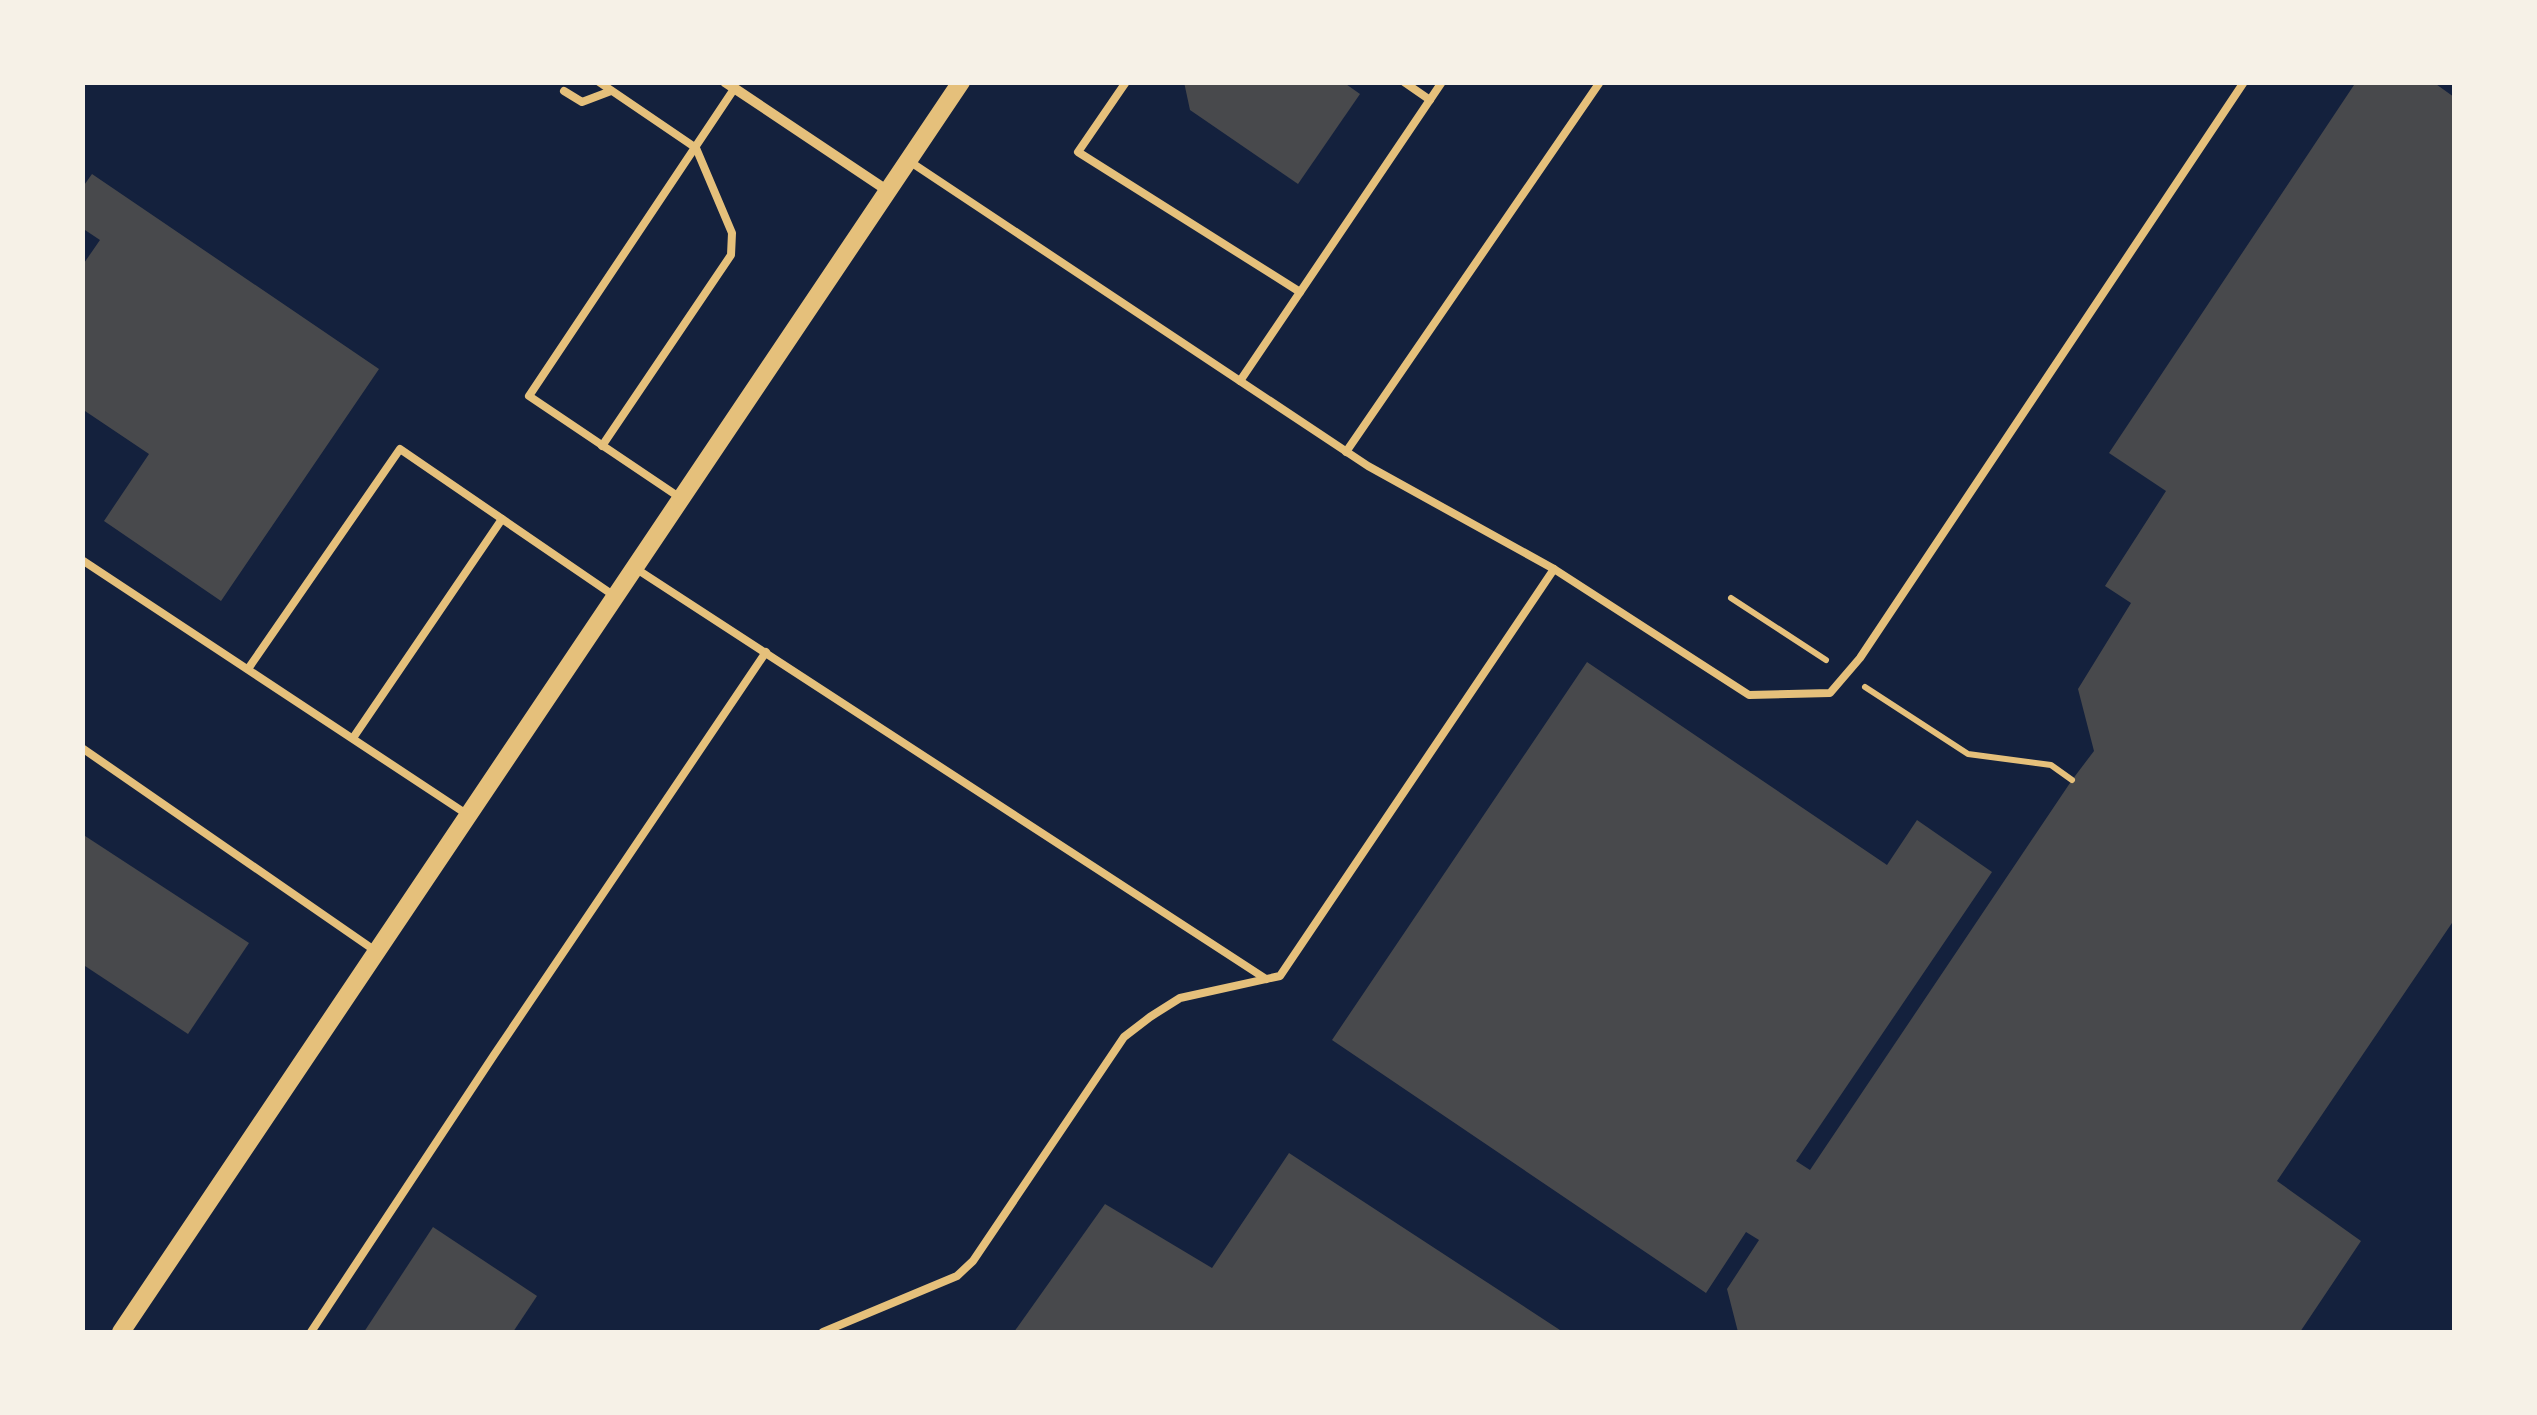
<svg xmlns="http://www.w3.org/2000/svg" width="2537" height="1415" font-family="Jost,sans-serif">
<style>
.building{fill:#48494c}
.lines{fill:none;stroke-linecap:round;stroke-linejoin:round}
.path{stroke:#e5c07b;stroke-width:6}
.service{stroke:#e5c07b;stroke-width:8}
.minor{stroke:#e5c07b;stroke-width:10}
.tertiary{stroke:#e5c07b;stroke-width:18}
</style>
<rect width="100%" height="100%" fill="#14213d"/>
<g class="building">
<polygon points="1184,82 1343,82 1360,94 1298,184 1190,110"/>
<polygon points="2356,82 2433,82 2454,97 2454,920 2277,1181 2361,1241 2300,1332 1738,1332 1727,1289 1759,1240 1746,1232 1706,1293 1332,1040 1587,662 1887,865 1917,820 1992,872 1796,1161 1810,1170 2072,780 2094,751 2078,689 2131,603 2105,586 2166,491 2109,453"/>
<polygon points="92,174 379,369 221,601 104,521 149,454 82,409 82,266 100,240 82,228 82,188"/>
<polygon points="82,834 249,943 188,1034 82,964"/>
<polygon points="1289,1153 1563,1332 1014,1332 1105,1204 1212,1268"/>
<polygon points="433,1227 537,1296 513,1332 364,1332"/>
</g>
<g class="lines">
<g class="path">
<polyline points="1731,598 1826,660"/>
<polyline points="1865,687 1968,754 2051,765 2072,780"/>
</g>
<g class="service">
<polyline points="599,82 696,148 732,233 731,255 602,446"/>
<polyline points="1126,82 1078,152 1300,292"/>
<polyline points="1404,82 1430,100"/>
<polyline points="564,91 582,102 611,91"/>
<polyline points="909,161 1368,466 1554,569 1749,695 1830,693 1860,658 2244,82"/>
<polyline points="1240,381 1442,82"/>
<polyline points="1346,452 1600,82"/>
<polyline points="679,497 529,396 734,89"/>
<polyline points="82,560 468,815"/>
<polyline points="635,568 1266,979"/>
<polyline points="248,669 400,449 613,595"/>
<polyline points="353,738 502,519"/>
<polyline points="82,748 377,952"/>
<polyline points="311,1332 494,1055 766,652"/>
<polyline points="823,1332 957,1276 973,1261 1124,1037 1150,1017 1180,998 1280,976 1554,569"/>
</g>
<polyline class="minor" points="725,82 888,191"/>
<polyline class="tertiary" points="121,1332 961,82"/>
</g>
<rect width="2537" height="1415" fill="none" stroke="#f6f1e7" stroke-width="170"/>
</svg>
